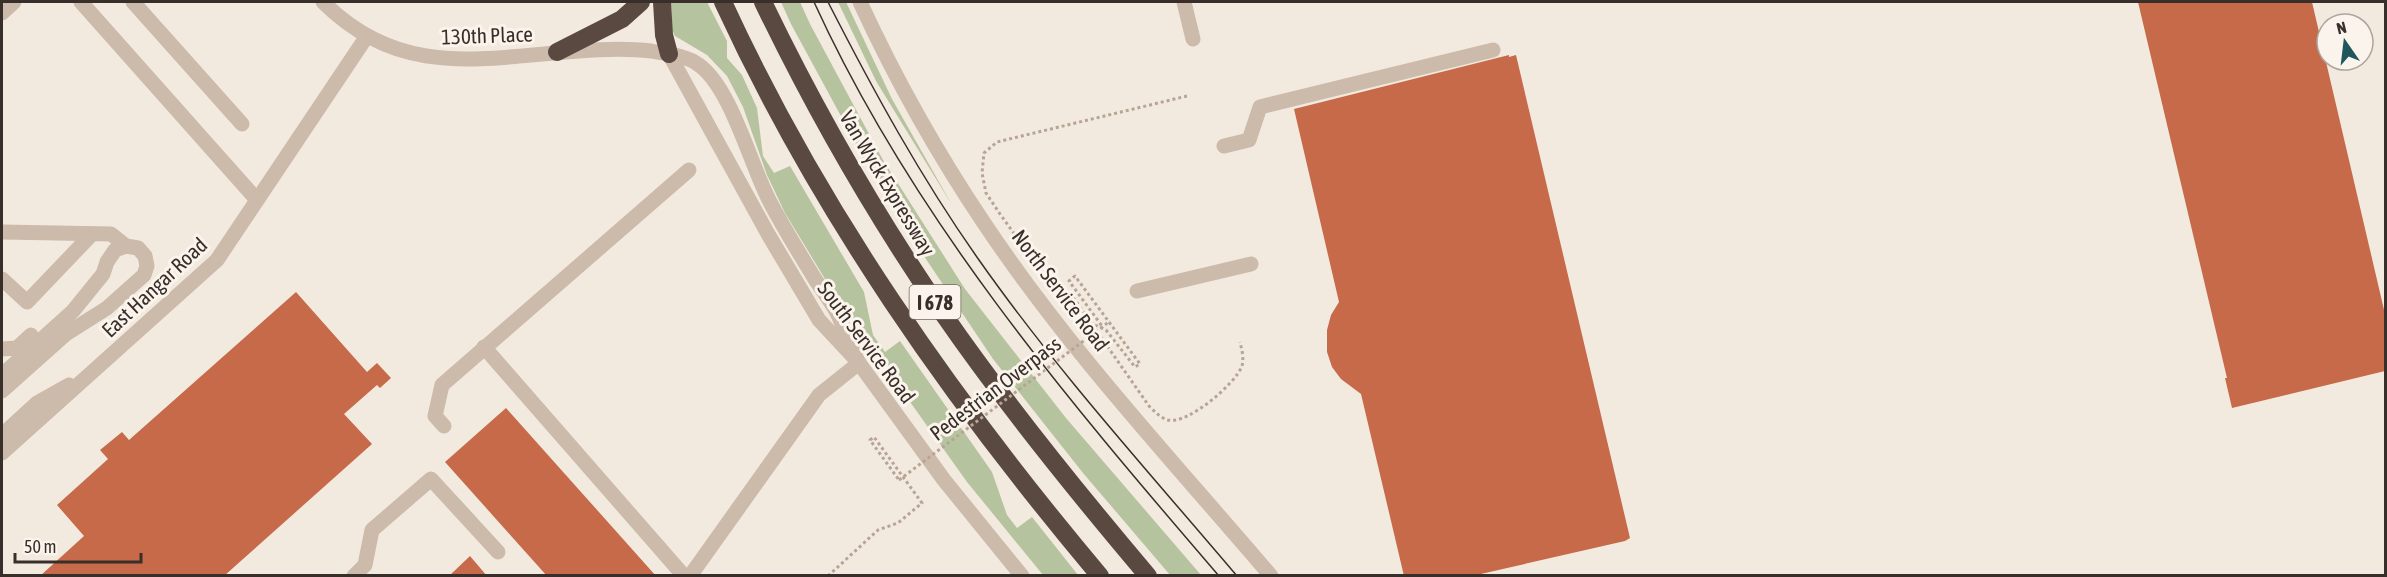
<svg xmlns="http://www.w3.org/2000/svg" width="2387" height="577" font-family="'Asap Condensed',sans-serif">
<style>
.green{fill:#b6c39f}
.building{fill:#c66a4a}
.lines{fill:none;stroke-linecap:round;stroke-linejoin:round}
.path{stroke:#b8a495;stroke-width:3;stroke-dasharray:3 3;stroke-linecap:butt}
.minor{stroke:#ccbaab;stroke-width:15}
.highway{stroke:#5a4941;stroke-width:18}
.tram{stroke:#392f2a;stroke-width:1.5}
.path-bridge{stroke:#b8a495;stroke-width:3;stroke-dasharray:3 3;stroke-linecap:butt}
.labels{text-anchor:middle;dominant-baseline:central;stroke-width:6;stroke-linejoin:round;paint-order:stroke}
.shield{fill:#faf4ec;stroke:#736a64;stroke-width:1.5}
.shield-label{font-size:20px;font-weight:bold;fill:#392f2a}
.street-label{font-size:21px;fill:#392f2a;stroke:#faf4ec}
</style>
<rect width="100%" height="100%" fill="#f3eadf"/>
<g class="green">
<polygon points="671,2 707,2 727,41 727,58 742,75 757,108 763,156 774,173 790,166 864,292 873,335 885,352 900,341 992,472 1007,515 1017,528 1032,517 1078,575 1043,575 967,482 839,302 785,213 767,175 743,107 727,76 707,55 675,36 672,30"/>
<polygon points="781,2 800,2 810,24 883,160 965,289 1066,418 1201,575 1170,575 1083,473 993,359 887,201 791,24"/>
<polygon points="838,2 846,2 892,99 952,205 876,81"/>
</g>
<g class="building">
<polygon points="2138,2 2312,2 2385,314 2385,371 2232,408 2225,378 2227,378"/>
<polygon points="1509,55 1509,57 1516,55 1630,538 1625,541 1472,576 1404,576 1361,394 1341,379 1332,367 1327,352 1327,330 1331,315 1339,302 1294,109"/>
<polygon points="296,292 367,372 377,363 391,378 380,388 377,385 344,414 372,444 224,576 40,576 84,536 57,505 108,459 100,450 122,432 129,440"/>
<polygon points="506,408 656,576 547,576 445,462"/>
<polygon points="470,556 487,576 449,576"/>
</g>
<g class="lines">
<g class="path">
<path d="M 1187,96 L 997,142 L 984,153 L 982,173 L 986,193 L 1000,214 L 1046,278 L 1073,297 L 1149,406 C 1155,412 1161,418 1168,420 C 1188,425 1236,383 1242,366 C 1244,358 1242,350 1240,342"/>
<polyline points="1095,325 1106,330 1135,367 1140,364 1075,276 1069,281 1102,326"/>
<polyline points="828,576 878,530 898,523 922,503 874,437 870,440 899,480"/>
</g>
<g class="minor">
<polyline points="81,2 257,200"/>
<polyline points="133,2 242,124"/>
<path d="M 323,2 C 400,79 481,58 579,51 C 603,49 627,48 651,51 C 667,54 686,55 699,65 C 731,88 750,163 769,200 C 783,227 799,253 815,279 C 822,290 831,301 837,313 C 845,329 851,347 859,363"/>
<path d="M 860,2 C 895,78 937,153 984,223 C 1068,349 1173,461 1271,576"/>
<polyline points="1184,2 1193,39"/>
<polyline points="2,13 14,2"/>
<polyline points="669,54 768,234 819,320 859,363 944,480 1022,576"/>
<polyline points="1224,146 1249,140 1260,107 1493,50"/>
<polyline points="2,232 111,234 126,246"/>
<polyline points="2,279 27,302 92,234"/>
<polyline points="1137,291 1251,264"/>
<polyline points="484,347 684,576"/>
<polyline points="2,349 17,348 31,335"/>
<polyline points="2,375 73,311 103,274 107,262 115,250 126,246 138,248 145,256 147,266 144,275 107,308 66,334 2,391"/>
<polyline points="444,426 435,416 442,385 689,170"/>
<polyline points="2,435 37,403 69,385"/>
<polyline points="2,453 217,260 367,36"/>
<polyline points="354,576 365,565 372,530 431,479 498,552"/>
<polyline points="690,576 819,395 859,363"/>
</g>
<g class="highway">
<polyline points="662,2 664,35 669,54"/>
<path d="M 723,2 C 819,211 952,400 1100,576"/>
<path d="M 763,2 C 815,110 875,215 944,315 C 1007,406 1076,491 1148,576"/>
<polyline points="557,52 622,19 641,2"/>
</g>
<g class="tram">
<path d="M 814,2 C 912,217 1066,398 1219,576"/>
<path d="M 828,2 C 873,90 921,178 979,260 C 1057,371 1149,472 1237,576"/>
</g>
<polyline class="path-bridge" points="899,480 1110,321"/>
</g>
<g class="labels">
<rect class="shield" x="909.5" y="285" width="51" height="34" rx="4.5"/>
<g class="shield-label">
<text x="935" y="302">I 678</text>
</g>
<g class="street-label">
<text transform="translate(487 35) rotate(-2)">130th Place</text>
<text transform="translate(888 183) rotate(59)">Van Wyck Expressway</text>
<text transform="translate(154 287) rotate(-43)">East Hangar Road</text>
<text transform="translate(1061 290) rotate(53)">North Service Road</text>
<text transform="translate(867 342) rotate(53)">South Service Road</text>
<text transform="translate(995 388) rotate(-37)">Pedestrian Overpass</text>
</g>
</g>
<rect width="2387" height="577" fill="none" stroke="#392f2a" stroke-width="6"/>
<g transform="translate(2345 42) rotate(346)"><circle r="28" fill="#faf4ec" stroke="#ada59e" stroke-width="1.5"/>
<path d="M0-4.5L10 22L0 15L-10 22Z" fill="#1f575c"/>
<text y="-9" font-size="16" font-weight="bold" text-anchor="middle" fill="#392f2a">N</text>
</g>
<path d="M15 553v9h126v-9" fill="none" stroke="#392f2a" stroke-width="3"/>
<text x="24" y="553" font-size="18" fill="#392f2a" stroke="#faf4ec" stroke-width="4.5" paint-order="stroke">50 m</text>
</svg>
